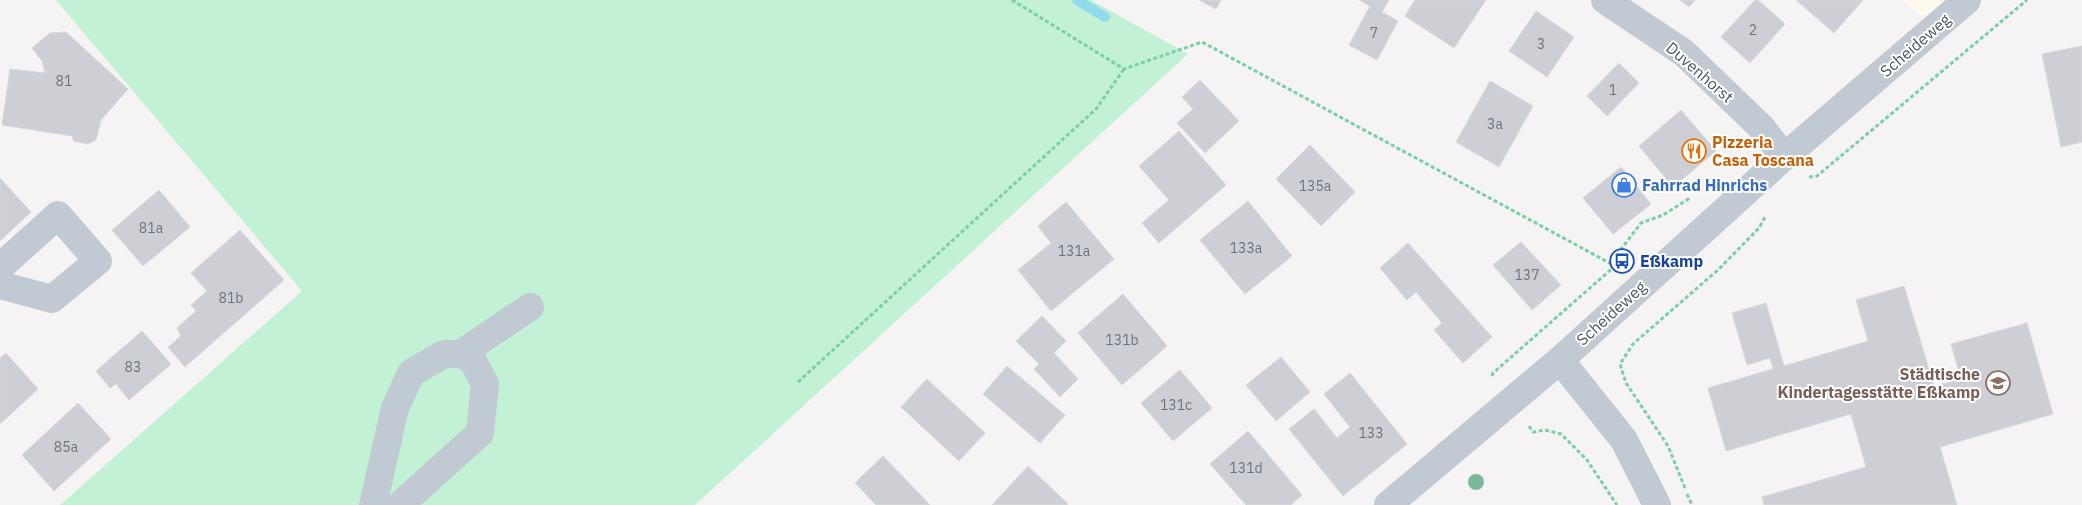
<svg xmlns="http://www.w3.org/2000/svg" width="2082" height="505" font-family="'IBM Plex Sans',sans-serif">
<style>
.commercial{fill:#fdf9ef}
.green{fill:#c3f1d5}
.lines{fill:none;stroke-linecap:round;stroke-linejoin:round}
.stream{stroke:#90daee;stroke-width:10}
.building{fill:#cdcfd5;stroke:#d7d9de}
.path{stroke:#7ad0a6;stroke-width:3;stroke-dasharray:4 2.5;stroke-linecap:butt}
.minor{stroke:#c1cad2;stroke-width:28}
.tree{fill:#7bb799}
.labels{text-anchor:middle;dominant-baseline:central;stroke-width:4;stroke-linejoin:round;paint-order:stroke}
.number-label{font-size:14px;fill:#6b747e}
.street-label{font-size:16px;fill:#4a5661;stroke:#fff}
.food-label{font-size:16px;font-weight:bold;fill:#c56008;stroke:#fff;text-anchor:start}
.shop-label{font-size:16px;font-weight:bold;fill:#366cbe;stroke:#fff;text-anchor:start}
.transit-label{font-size:16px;font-weight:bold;fill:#164399;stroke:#fff;text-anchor:start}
.education-label{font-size:16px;font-weight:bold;fill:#785e54;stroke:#fff;text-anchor:end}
</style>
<rect width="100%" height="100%" fill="#f5f3f3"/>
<polygon class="commercial" points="1901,0 1963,0 1933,26"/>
<polygon class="green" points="56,0 1091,0 1188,54 695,505 60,505 302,291"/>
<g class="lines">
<polyline class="stream" points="1077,0 1105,17"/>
</g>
<g class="building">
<polygon points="1199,0 1221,0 1216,9"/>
<polygon points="1359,0 1389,0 1382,12 1398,21 1377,60 1349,45 1370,6"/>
<polygon points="1415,0 1486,0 1454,48 1405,16"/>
<polygon points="1680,0 1695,0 1689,7"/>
<polygon points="1755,0 1758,0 1785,24 1750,63 1721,37"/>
<polygon points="1796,0 1863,0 1834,33"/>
<polygon points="1536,11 1574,37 1547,77 1509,51"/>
<polygon points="66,32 128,89 101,120 96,140 87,144 74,141 72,136 2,125 10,69 45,73 42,61 32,48 50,33"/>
<polygon points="2082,46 2082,142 2061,147 2042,54"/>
<polygon points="1619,63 1639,83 1607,116 1587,96"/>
<polygon points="1200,80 1239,121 1205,153 1177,123 1193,109 1182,97"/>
<polygon points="1490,81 1533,106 1499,167 1456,142"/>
<polygon points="1681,110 1716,151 1673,187 1639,146"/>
<polygon points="1179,131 1226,185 1159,243 1142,223 1169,200 1139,166"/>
<polygon points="1310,145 1355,192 1321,226 1276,179"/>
<polygon points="1621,167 1651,204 1613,234 1583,198"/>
<polygon points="0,178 31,212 0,241"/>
<polygon points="159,190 190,227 143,266 112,230"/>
<polygon points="1248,201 1292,256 1245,294 1200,240"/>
<polygon points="1066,202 1114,259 1051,311 1018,270 1051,243 1038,226"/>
<polygon points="240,230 284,280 185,367 168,347 181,336 177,328 196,311 191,305 207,291 191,273"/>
<polygon points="1521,242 1561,285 1532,310 1493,265"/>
<polygon points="1408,243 1492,337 1463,363 1434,330 1442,323 1416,292 1407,300 1380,268"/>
<polygon points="1904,286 1934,386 1961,379 1951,344 2027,323 2053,414 1940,447 1957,505 1764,505 1762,497 1866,467 1851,414 1726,451 1708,388 1773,369 1770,358 1747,365 1732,313 1766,303 1784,366 1868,341 1856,300"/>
<polygon points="1123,294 1167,346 1122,385 1078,333"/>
<polygon points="1042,316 1066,341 1054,353 1078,379 1060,397 1034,369 1039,364 1016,341"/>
<polygon points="142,331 171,364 129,400 116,384 110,388 96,371"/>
<polygon points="6,353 38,389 0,424 0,358"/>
<polygon points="1281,357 1310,392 1276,421 1246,385"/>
<polygon points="1007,366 1065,415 1040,443 983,394"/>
<polygon points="1180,370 1212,408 1173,441 1141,403"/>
<polygon points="1350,373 1407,444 1343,496 1289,429 1314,409 1337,438 1350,427 1324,394"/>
<polygon points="927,379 985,433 959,461 901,407"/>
<polygon points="78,403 111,439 54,491 22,455"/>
<polygon points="1248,431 1302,495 1291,505 1246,505 1210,464"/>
<polygon points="883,456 930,505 876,505 855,483"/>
<polygon points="1028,466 1068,504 1067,505 992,505"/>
</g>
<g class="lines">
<g class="path">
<polyline points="1012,0 1124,69 1202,42 1615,266"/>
<polyline points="1809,177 1817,176 2027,0"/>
<polyline points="1492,376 1493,373 1615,266 1622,248 1641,223 1663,215 1690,198"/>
<polyline points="798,382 1096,109 1124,69"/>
<polyline points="1529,426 1533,432 1545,430 1561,434 1587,460 1617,505"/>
<polyline points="1685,488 1668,446 1626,383 1620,364 1633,344 1719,269 1759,228 1765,217"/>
<polyline points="1687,494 1692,505"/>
</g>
<g class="minor">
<polyline points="1605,0 1684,53 1762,128 1784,157"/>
<polyline points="0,267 58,215 98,261 52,299 0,285"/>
<polyline points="460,354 530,307"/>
<polyline points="1560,360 1624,440 1657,505"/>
<polyline points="373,505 395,408 411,373 444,354 460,354 472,359 485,384 480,433 400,505"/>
<polyline points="1388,505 1560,360 1784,157 1967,0"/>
</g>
</g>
<circle class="tree" cx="1476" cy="482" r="8"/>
<defs>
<g id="restaurant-ring" transform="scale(1.25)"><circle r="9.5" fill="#fff" stroke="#e8710a" stroke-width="1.5"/><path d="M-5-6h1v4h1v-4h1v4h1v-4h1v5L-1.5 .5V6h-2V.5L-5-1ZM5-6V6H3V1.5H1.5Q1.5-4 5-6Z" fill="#e8710a"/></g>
<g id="shop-ring" transform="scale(1.25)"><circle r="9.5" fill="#fff" stroke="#3f7fe0" stroke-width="1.5"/><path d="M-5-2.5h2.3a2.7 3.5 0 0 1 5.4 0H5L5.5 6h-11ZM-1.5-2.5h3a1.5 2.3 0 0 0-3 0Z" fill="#3f7fe0"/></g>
<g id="bus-ring" transform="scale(1.25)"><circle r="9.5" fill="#fff" stroke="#1a4fb4" stroke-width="1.5"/><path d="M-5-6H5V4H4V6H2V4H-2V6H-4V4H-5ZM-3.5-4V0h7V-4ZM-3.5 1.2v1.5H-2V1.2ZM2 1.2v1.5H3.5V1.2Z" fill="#1a4fb4"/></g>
<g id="school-ring" transform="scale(1.25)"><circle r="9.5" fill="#fff" stroke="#8d6e63" stroke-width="1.5"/><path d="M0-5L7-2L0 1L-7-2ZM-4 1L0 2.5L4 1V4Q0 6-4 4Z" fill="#8d6e63"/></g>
</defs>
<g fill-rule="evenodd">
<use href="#restaurant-ring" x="1694" y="151"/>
<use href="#shop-ring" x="1624" y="185"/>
<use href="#bus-ring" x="1622" y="261"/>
<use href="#school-ring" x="1998" y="383"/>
</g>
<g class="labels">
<g class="number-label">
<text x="1753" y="30">2</text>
<text x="1374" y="33">7</text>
<text x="1541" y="44">3</text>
<text x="64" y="81">81</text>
<text x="1613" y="90">1</text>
<text x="1495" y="124">3a</text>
<text x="1315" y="186">135a</text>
<text x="151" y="228">81a</text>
<text x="1246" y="248">133a</text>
<text x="1074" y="251">131a</text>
<text x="1527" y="275">137</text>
<text x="231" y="298">81b</text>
<text x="1122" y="340">131b</text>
<text x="133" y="367">83</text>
<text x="1176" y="405">131c</text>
<text x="1371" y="433">133</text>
<text x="66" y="447">85a</text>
<text x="1246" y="468">131d</text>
</g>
<g class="street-label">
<text transform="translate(1915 45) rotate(-41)">Scheideweg</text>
<text transform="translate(1700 72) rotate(41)">Duvenhorst</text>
<text transform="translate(1611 313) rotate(-42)">Scheideweg</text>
</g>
<g class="food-label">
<text x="1712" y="142">Pizzeria<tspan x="1712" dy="18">Casa Toscana</tspan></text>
</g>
<g class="shop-label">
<text x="1642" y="185">Fahrrad Hinrichs</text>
</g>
<g class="transit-label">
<text x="1640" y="261">Eßkamp</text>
</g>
<g class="education-label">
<text x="1980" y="374">Städtische<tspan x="1980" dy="18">Kindertagesstätte Eßkamp</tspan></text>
</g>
</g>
</svg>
